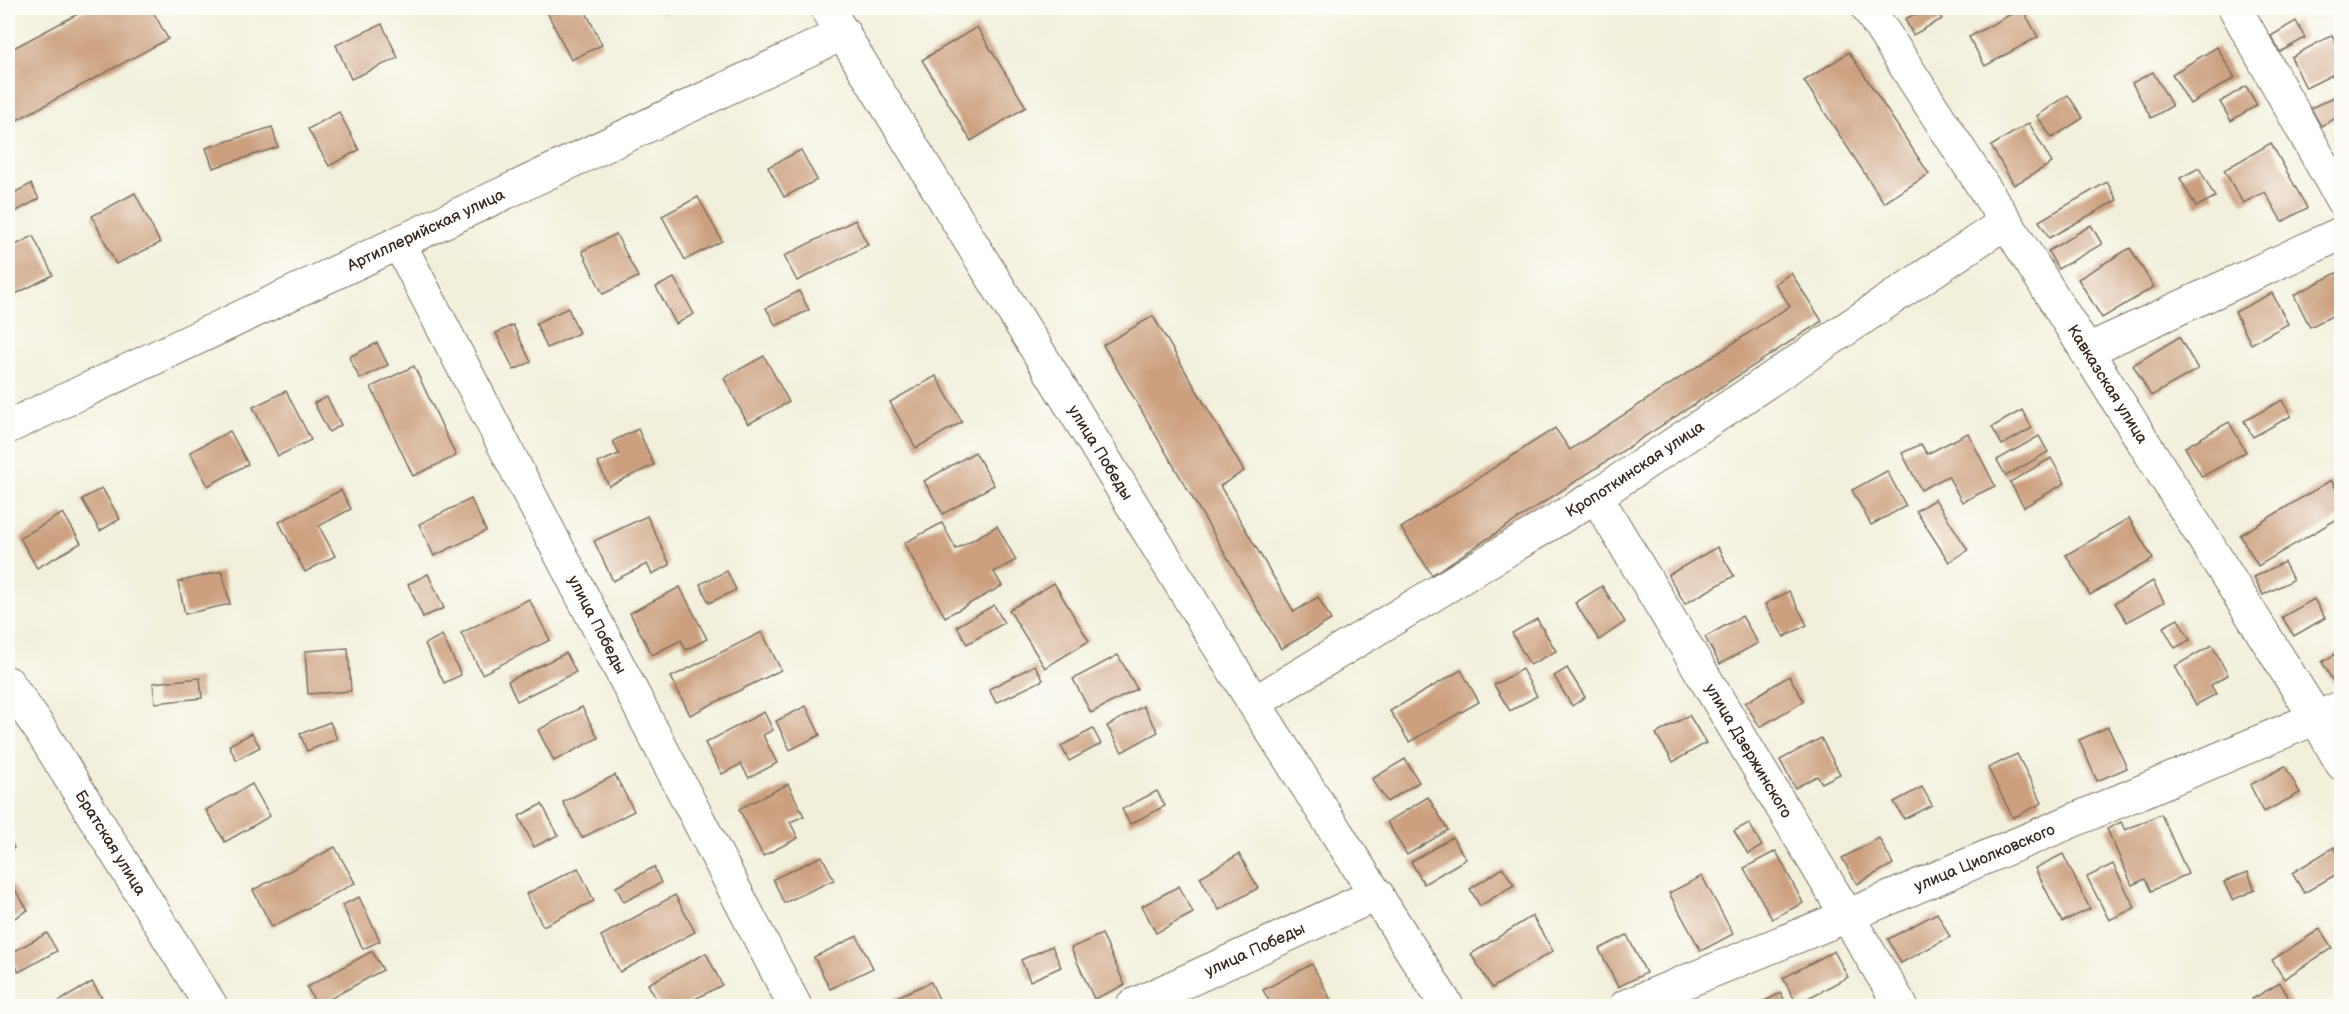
<svg xmlns="http://www.w3.org/2000/svg" width="2349" height="1014" font-family="'Balsamiq Sans',sans-serif">
<style>
.building{fill:#cca07f}
.lines{fill:none;stroke-linecap:round;stroke-linejoin:round}
.street-casing{stroke:#7b6f60;stroke-width:35}
.secondary-casing{stroke:#7b6f60;stroke-width:35}
.street{stroke:#fff;stroke-width:33}
.secondary{stroke:#fff;stroke-width:33}
.labels{text-anchor:middle;dominant-baseline:central;stroke-width:4.5;stroke-linejoin:round;paint-order:stroke}
.street-label{font-size:16px;fill:#3b2a1e;stroke:#fdfcf7}
</style>
<rect width="100%" height="100%" fill="#fdfcf7"/>
<filter id="ink" filterUnits="userSpaceOnUse"><feTurbulence type="fractalNoise" baseFrequency=".0167" numOctaves="2"/><feDisplacementMap in="SourceGraphic" scale="12" xChannelSelector="R" yChannelSelector="G"/><feConvolveMatrix kernelMatrix="1 2 1 2 8 2 1 2 1" color-interpolation-filters="sRGB"/></filter>
<filter id="wash" filterUnits="userSpaceOnUse"><feTurbulence type="fractalNoise" baseFrequency=".008" numOctaves="4" result="noise"/><feDisplacementMap in="SourceGraphic" scale="24" xChannelSelector="R" yChannelSelector="G"/><feGaussianBlur stdDeviation="1.35" result="paint"/><feColorMatrix in="noise" values="0 0 0 0 0 0 0 0 0 0 0 0 0 0 0 0 0 1.4 0 .05"/><feComposite in="paint" operator="in"/></filter>
<g filter="url(#wash)">
<rect width="100%" height="100%" fill="#f2efdb"/>
<g id="blocks">
<g class="building">
<polygon points="89,8 151,8 168,39 8,125 8,51"/>
<polygon points="545,8 584,8 602,45 571,60"/>
<polygon points="660,8 675,8 663,14"/>
<polygon points="1927,8 1935,8 1942,19 1913,35 1905,19"/>
<polygon points="2022,8 2038,37 1985,66 1969,37"/>
<polygon points="2296,21 2305,38 2280,52 2271,36"/>
<polygon points="382,24 398,58 351,79 336,45"/>
<polygon points="977,27 1026,107 971,141 922,60"/>
<polygon points="2332,35 2342,53 2342,70 2306,88 2291,57"/>
<polygon points="2217,47 2235,78 2190,104 2172,74"/>
<polygon points="1849,52 1929,174 1884,203 1804,81"/>
<polygon points="2153,72 2172,106 2151,118 2132,83"/>
<polygon points="2246,86 2257,105 2231,121 2220,102"/>
<polygon points="2068,95 2083,118 2052,138 2037,116"/>
<polygon points="2336,96 2342,106 2342,115 2321,126 2311,108"/>
<polygon points="339,112 359,150 329,166 308,129"/>
<polygon points="2029,123 2052,163 2014,185 1991,146"/>
<polygon points="272,127 278,147 213,168 206,148"/>
<polygon points="2342,136 2342,150 2336,139"/>
<polygon points="2271,143 2307,208 2282,222 2265,192 2243,203 2224,170"/>
<polygon points="801,150 817,180 784,197 768,167"/>
<polygon points="2199,168 2215,197 2196,207 2180,178"/>
<polygon points="2107,182 2117,200 2049,238 2039,221"/>
<polygon points="31,184 39,199 13,213 8,203 8,196"/>
<polygon points="135,193 160,243 116,264 92,216"/>
<polygon points="698,197 722,241 685,260 662,216"/>
<polygon points="855,220 868,245 797,281 784,256"/>
<polygon points="2091,225 2102,244 2058,269 2048,251"/>
<polygon points="616,234 638,277 603,294 582,251"/>
<polygon points="33,236 53,275 8,298 8,249"/>
<polygon points="2130,248 2154,287 2102,318 2078,279"/>
<polygon points="2342,270 2342,311 2310,327 2294,295"/>
<polygon points="1791,273 1822,321 1432,575 1401,528 1555,428 1570,450 1790,306 1775,284"/>
<polygon points="674,278 694,314 676,324 656,287"/>
<polygon points="799,291 809,310 776,326 766,308"/>
<polygon points="2272,293 2288,324 2251,344 2235,312"/>
<polygon points="568,308 579,333 547,348 536,323"/>
<polygon points="1153,316 1244,471 1220,486 1294,612 1318,597 1331,620 1281,649 1103,345"/>
<polygon points="513,325 531,362 514,370 496,333"/>
<polygon points="2179,337 2198,369 2151,396 2133,365"/>
<polygon points="377,343 388,365 360,379 349,357"/>
<polygon points="764,356 789,402 748,424 724,378"/>
<polygon points="414,366 456,456 413,476 371,387"/>
<polygon points="936,376 962,422 916,448 890,402"/>
<polygon points="286,391 311,440 278,456 253,407"/>
<polygon points="327,397 341,425 329,432 314,403"/>
<polygon points="2282,400 2291,416 2253,437 2244,421"/>
<polygon points="2022,410 2032,428 2002,445 1992,427"/>
<polygon points="2229,422 2246,452 2202,477 2185,447"/>
<polygon points="638,429 654,465 609,486 598,463 619,454 613,441"/>
<polygon points="230,431 248,464 208,486 190,452"/>
<polygon points="1968,433 1995,486 1962,502 1948,476 1921,490 1902,453 1921,444 1927,454"/>
<polygon points="2039,436 2048,452 2006,476 1997,460"/>
<polygon points="975,452 994,485 943,514 924,481"/>
<polygon points="2051,458 2065,483 2024,507 2010,482"/>
<polygon points="1887,471 1906,506 1871,525 1852,490"/>
<polygon points="2331,480 2342,498 2342,516 2258,566 2240,535"/>
<polygon points="102,488 120,519 100,531 82,499"/>
<polygon points="341,490 351,509 319,526 335,556 305,572 279,522"/>
<polygon points="471,499 486,531 434,556 419,524"/>
<polygon points="1935,499 1968,550 1949,562 1916,511"/>
<polygon points="63,513 81,543 37,568 20,538"/>
<polygon points="647,516 670,565 652,574 647,564 613,581 594,541"/>
<polygon points="2129,518 2153,559 2090,595 2066,555"/>
<polygon points="942,523 956,549 997,526 1016,560 994,572 1002,586 945,617 904,543"/>
<polygon points="1717,547 1734,576 1685,604 1668,575"/>
<polygon points="2284,562 2293,580 2263,595 2254,577"/>
<polygon points="222,571 230,604 185,614 178,582"/>
<polygon points="727,571 736,590 709,603 700,584"/>
<polygon points="428,574 444,608 423,617 408,584"/>
<polygon points="2153,581 2164,602 2127,622 2115,603"/>
<polygon points="1054,583 1089,641 1045,668 1009,610"/>
<polygon points="1602,586 1625,622 1599,640 1575,603"/>
<polygon points="680,587 707,639 686,650 681,640 652,655 630,613"/>
<polygon points="1789,591 1807,625 1784,637 1765,604"/>
<polygon points="529,599 550,640 482,674 461,633"/>
<polygon points="2314,599 2325,618 2294,636 2282,617"/>
<polygon points="994,605 1004,623 967,644 957,626"/>
<polygon points="1742,616 1758,643 1720,664 1705,637"/>
<polygon points="1537,619 1556,651 1530,665 1512,633"/>
<polygon points="2178,619 2190,640 2175,648 2163,627"/>
<polygon points="762,632 781,670 690,715 671,677"/>
<polygon points="442,635 461,675 444,683 425,644"/>
<polygon points="2212,645 2228,675 2211,685 2216,694 2196,705 2175,666"/>
<polygon points="348,648 351,691 308,694 305,651"/>
<polygon points="2342,650 2342,686 2337,689 2322,662"/>
<polygon points="566,653 576,672 517,701 508,681"/>
<polygon points="1118,655 1137,689 1091,713 1073,679"/>
<polygon points="1035,665 1043,680 996,703 989,689"/>
<polygon points="1567,668 1585,697 1572,706 1554,676"/>
<polygon points="1522,669 1537,696 1510,711 1494,685"/>
<polygon points="1461,670 1479,702 1409,742 1390,711"/>
<polygon points="1789,676 1804,701 1760,727 1745,703"/>
<polygon points="200,678 202,698 155,703 153,683"/>
<polygon points="806,706 820,735 790,750 776,721"/>
<polygon points="1143,706 1158,732 1122,752 1107,726"/>
<polygon points="582,707 598,738 554,761 538,730"/>
<polygon points="764,712 773,730 763,735 777,763 749,778 741,764 722,774 705,743"/>
<polygon points="1689,715 1706,743 1673,762 1656,734"/>
<polygon points="330,722 337,739 307,751 300,734"/>
<polygon points="2108,727 2127,768 2097,781 2079,740"/>
<polygon points="1093,729 1101,744 1069,761 1061,746"/>
<polygon points="252,733 260,747 236,760 229,745"/>
<polygon points="1821,738 1840,774 1822,783 1817,776 1795,788 1780,760"/>
<polygon points="2017,754 2042,803 2013,818 1988,768"/>
<polygon points="1405,759 1419,782 1387,802 1372,779"/>
<polygon points="2285,766 2300,793 2264,812 2250,785"/>
<polygon points="615,775 634,811 582,838 563,802"/>
<polygon points="252,784 270,816 225,842 206,810"/>
<polygon points="788,784 804,816 790,822 798,838 763,856 739,809"/>
<polygon points="1922,787 1932,805 1904,819 1894,802"/>
<polygon points="1157,791 1165,806 1130,824 1122,809"/>
<polygon points="1428,797 1448,830 1407,855 1387,822"/>
<polygon points="542,804 558,835 534,847 519,816"/>
<polygon points="2161,814 2188,874 2151,891 2145,879 2132,885 2107,829 2121,822 2125,830"/>
<polygon points="1749,823 1762,846 1748,854 1734,831"/>
<polygon points="8,836 14,848 8,852"/>
<polygon points="1452,837 1466,859 1424,884 1411,862"/>
<polygon points="1879,838 1893,864 1857,884 1842,858"/>
<polygon points="335,847 355,883 272,927 253,890"/>
<polygon points="2334,847 2342,860 2342,871 2304,893 2292,873"/>
<polygon points="1776,851 1803,903 1772,919 1744,868"/>
<polygon points="1239,854 1258,888 1219,910 1200,877"/>
<polygon points="2063,854 2090,909 2062,922 2035,868"/>
<polygon points="822,856 834,880 784,903 773,879"/>
<polygon points="2113,864 2135,908 2109,920 2087,877"/>
<polygon points="654,867 661,883 624,902 616,887"/>
<polygon points="578,868 594,901 543,926 526,894"/>
<polygon points="1503,868 1514,885 1480,906 1470,889"/>
<polygon points="2248,872 2255,890 2232,900 2224,882"/>
<polygon points="1702,876 1733,934 1701,951 1669,893"/>
<polygon points="10,882 28,910 8,922 8,884"/>
<polygon points="1179,886 1193,913 1156,933 1142,906"/>
<polygon points="675,895 695,932 620,972 601,936"/>
<polygon points="359,897 380,941 363,949 342,905"/>
<polygon points="1937,913 1950,937 1901,963 1888,939"/>
<polygon points="1532,916 1553,951 1492,988 1471,954"/>
<polygon points="2320,929 2332,948 2284,979 2272,960"/>
<polygon points="47,933 57,951 19,972 9,954"/>
<polygon points="1102,934 1125,985 1094,999 1071,948"/>
<polygon points="1627,935 1646,973 1618,987 1599,949"/>
<polygon points="857,936 873,968 830,989 814,957"/>
<polygon points="1052,946 1061,967 1030,981 1021,960"/>
<polygon points="372,951 383,970 317,1006 307,987"/>
<polygon points="1834,951 1848,977 1797,1004 1783,978"/>
<polygon points="706,953 722,985 682,1006 660,1006 648,984"/>
<polygon points="1312,964 1334,1006 1272,1006 1263,990"/>
<polygon points="92,982 107,1006 51,1006"/>
<polygon points="931,982 942,1006 896,1006 892,999"/>
<polygon points="2280,983 2293,1006 2256,1006 2252,999"/>
<polygon points="1781,993 1787,1006 1754,1006"/>
</g>
</g>
</g>
<g filter="url(#ink)">
<use href="#blocks" fill-opacity="0" stroke="#7b6f60" stroke-width="1.5"/>
<g class="lines">
<g class="street-casing">
<g id="street">
<path id="s1" d="M 1868,8 L 2006,222 L 2316,718 L 2342,764"/>
<polyline points="2235,8 2342,200"/>
<path id="s2" d="M 399,243 L 795,1006"/>
<polyline points="2086,351 2342,233"/>
<path id="s3" d="M 8,427 L 844,33"/>
<path id="s4" d="M 1596,496 L 1901,1006"/>
<path id="s5" d="M 8,683 L 42,732 L 211,1006"/>
<path id="s6" d="M 1254,703 L 1596,496 L 2006,222"/>
<path id="s7" d="M 1132,1006 L 1377,894"/>
<path id="s8" d="M 1626,1006 L 1847,916 L 2342,707"/>
</g>
</g>
<g class="secondary-casing">
<g id="secondary">
<path id="s9" d="M 827,8 L 1254,703 L 1447,1006"/>
</g>
</g>
<use href="#street" class="street"/>
<use href="#secondary" class="secondary"/>
</g>
</g>
<g class="labels">
<g class="street-label">
<text stroke="none"><textPath href="#s3" startOffset="462">Артиллерийская улица</textPath></text>
<text stroke="none"><textPath href="#s1" startOffset="446">Кавказская улица</textPath></text>
<text stroke="none"><textPath href="#s9" startOffset="522">улица Победы</textPath></text>
<text stroke="none"><textPath href="#s6" startOffset="447">Кропоткинская улица</textPath></text>
<text stroke="none"><textPath href="#s2" startOffset="430">улица Победы</textPath></text>
<text stroke="none"><textPath href="#s4" startOffset="297">улица Дзержинского</textPath></text>
<text stroke="none"><textPath href="#s5" startOffset="190">Братская улица</textPath></text>
<text stroke="none"><textPath href="#s8" startOffset="388">улица Циолковского</textPath></text>
<text stroke="none"><textPath href="#s7" startOffset="135">улица Победы</textPath></text>
</g>
</g>
<rect width="2349" height="1014" fill="none" stroke="#fdfcf7" stroke-width="30"/>
</svg>
